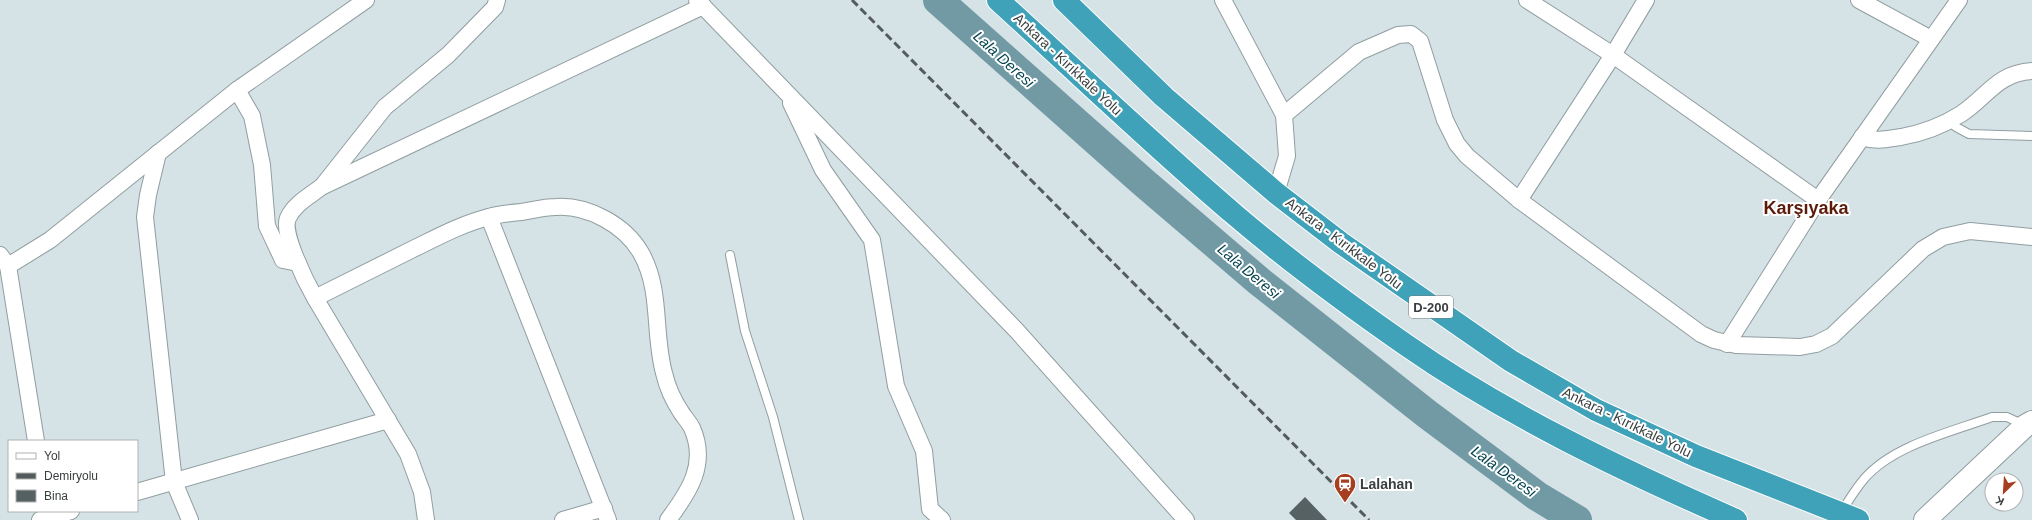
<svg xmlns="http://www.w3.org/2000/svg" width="2032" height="520" font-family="Helvetica,sans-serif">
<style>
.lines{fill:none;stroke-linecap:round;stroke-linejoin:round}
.river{stroke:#729aa4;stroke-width:30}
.building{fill:#566164}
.lane-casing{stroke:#919ea1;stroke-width:10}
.street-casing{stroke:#919ea1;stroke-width:18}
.secondary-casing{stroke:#919ea1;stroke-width:24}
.highway-casing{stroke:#fff;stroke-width:24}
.lane{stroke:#fff;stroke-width:8}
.street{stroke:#fff;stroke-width:16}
.secondary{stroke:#fff;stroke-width:22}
.highway{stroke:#3fa2b9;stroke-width:22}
.rail{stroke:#545b5c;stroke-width:3;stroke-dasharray:8 4;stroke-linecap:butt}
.labels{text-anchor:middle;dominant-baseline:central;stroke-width:4;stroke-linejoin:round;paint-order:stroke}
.shield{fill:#fff;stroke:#747879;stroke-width:1}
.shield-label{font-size:13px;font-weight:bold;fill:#393e3f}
.street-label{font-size:14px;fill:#393e3f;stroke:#fff}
.poi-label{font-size:14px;font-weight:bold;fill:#393e3f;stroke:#fff;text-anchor:start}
.water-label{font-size:15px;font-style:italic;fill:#03424f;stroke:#fff}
.district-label{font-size:18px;font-weight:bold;fill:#5c1b08;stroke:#fff}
</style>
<rect width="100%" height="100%" fill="#d5e2e6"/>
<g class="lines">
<polyline class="river" points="938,0 1143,182 1260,282 1427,414 1537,496 1577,520"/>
</g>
<polygon class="building" points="1305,497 1327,520 1296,520 1289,513"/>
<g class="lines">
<g class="lane-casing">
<g id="lane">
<polyline points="1949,121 1956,127 1969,134 2032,136"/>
<polyline points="730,255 745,331 773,417 799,520"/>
<path d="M 1841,513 C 1848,501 1855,490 1864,479 C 1893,445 1951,432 1992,417 L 2007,417 L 2024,425"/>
</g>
</g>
<g class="street-casing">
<g id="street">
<polyline points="697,0 1017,331 1186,520"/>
<polyline points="1223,0 1284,115 1287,156 1276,193"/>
<polyline points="1527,0 1613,55 1818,200"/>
<polyline points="1859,0 1931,39"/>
<polyline points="237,90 252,116 262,165 267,226 283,260 298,263"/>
<polyline points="791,103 823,170 872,240 896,386 924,451 930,509 942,520"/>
<polyline points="1284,115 1359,52 1398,35 1411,34 1420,41 1445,120 1457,144 1467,156 1519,200 1701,334 1714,340 1736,345 1800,347 1816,344 1832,336 1923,249 1943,237 1970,231 2032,237"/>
<path d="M 1862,137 C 1876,142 1887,139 1901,137 C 1923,133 1942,126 1961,114 C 1987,97 1997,73 2032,71"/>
<polyline points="158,153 148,195 145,217 174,482 190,520"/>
<polyline points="324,184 385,107 448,55 495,7 497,0"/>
<polyline points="1519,200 1613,55 1646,0"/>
<polyline points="489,217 608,520"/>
<polyline points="0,255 8,266 36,441"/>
<polyline points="8,266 50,240 237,90 366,0"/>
<path d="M 315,298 C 347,282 379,266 411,250 C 436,238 461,224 489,217 C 499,214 510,213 521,212 C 533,210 545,207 556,207 C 588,205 625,225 641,253 C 662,290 653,333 664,373 C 667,386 673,400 681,412 C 684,417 689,422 692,428 C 708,464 689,492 668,520"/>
<polyline points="1727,344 1818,200 1959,0"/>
<polyline points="137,492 388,420"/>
<polyline points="40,520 71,511"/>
<path d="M 426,520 L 422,492 L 408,454 L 315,298 C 307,284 281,233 288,218 C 294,204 310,196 321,187 L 703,6"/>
<polyline points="563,520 604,508"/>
</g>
</g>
<g class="secondary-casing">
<polyline id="secondary" points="1925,520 2025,426 2032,422"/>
</g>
<g class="highway-casing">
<g id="highway">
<path d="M 998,0 C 1077,72 1154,146 1235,215 C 1289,261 1347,304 1406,345 C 1508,416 1622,470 1736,520"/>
<polyline points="1064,0 1164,97 1276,193 1341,243 1511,361 1596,410 1696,456 1858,520"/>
</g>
</g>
<use href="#lane" class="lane"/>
<use href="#street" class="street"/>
<use href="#secondary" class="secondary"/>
<use href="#highway" class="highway"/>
<polyline class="rail" points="852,0 1369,520"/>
</g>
<defs>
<g id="station-pin" transform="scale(1.15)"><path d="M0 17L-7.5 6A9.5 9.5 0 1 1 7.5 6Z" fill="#a63e21" stroke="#fff"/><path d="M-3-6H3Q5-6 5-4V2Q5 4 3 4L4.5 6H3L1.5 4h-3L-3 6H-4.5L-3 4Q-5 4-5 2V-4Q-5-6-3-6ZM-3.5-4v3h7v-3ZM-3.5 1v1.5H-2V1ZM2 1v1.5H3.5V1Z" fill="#fff"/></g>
</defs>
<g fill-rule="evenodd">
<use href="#station-pin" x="1345" y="484"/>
</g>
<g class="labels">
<rect class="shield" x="1409" y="296" width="44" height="22" rx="3"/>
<g class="shield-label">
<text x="1431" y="307">D-200</text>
</g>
<g class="street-label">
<text transform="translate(1068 64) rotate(43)">Ankara - Kırıkkale Yolu</text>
<text transform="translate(1344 243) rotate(37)">Ankara - Kırıkkale Yolu</text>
<text transform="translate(1627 422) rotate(26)">Ankara - Kırıkkale Yolu</text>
</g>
<g class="poi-label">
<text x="1360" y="484">Lalahan</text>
</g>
<g class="water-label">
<text transform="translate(1004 59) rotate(42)">Lala Deresi</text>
<text transform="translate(1249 271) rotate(40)">Lala Deresi</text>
<text transform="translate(1504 471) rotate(36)">Lala Deresi</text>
</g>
<g class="district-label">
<text x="1806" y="208">Karşıyaka</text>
</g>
</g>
<rect x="8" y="440" width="130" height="72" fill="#ffffff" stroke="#b0b2b2"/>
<rect x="16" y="453" width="20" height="6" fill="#ffffff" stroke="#b0b2b2"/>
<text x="44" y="460" font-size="12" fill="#393e3f">Yol</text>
<rect x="16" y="473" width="20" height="6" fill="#545b5c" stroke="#b0b2b2"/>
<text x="44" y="480" font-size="12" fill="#393e3f">Demiryolu</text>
<rect x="16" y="490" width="20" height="12" fill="#566164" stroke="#b0b2b2"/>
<text x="44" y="500" font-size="12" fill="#393e3f">Bina</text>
<g transform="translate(2004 492) rotate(205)"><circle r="19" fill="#ffffff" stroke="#b0b2b2"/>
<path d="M0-3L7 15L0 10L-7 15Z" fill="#a63e21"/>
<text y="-6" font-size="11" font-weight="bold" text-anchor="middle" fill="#393e3f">K</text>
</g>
</svg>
